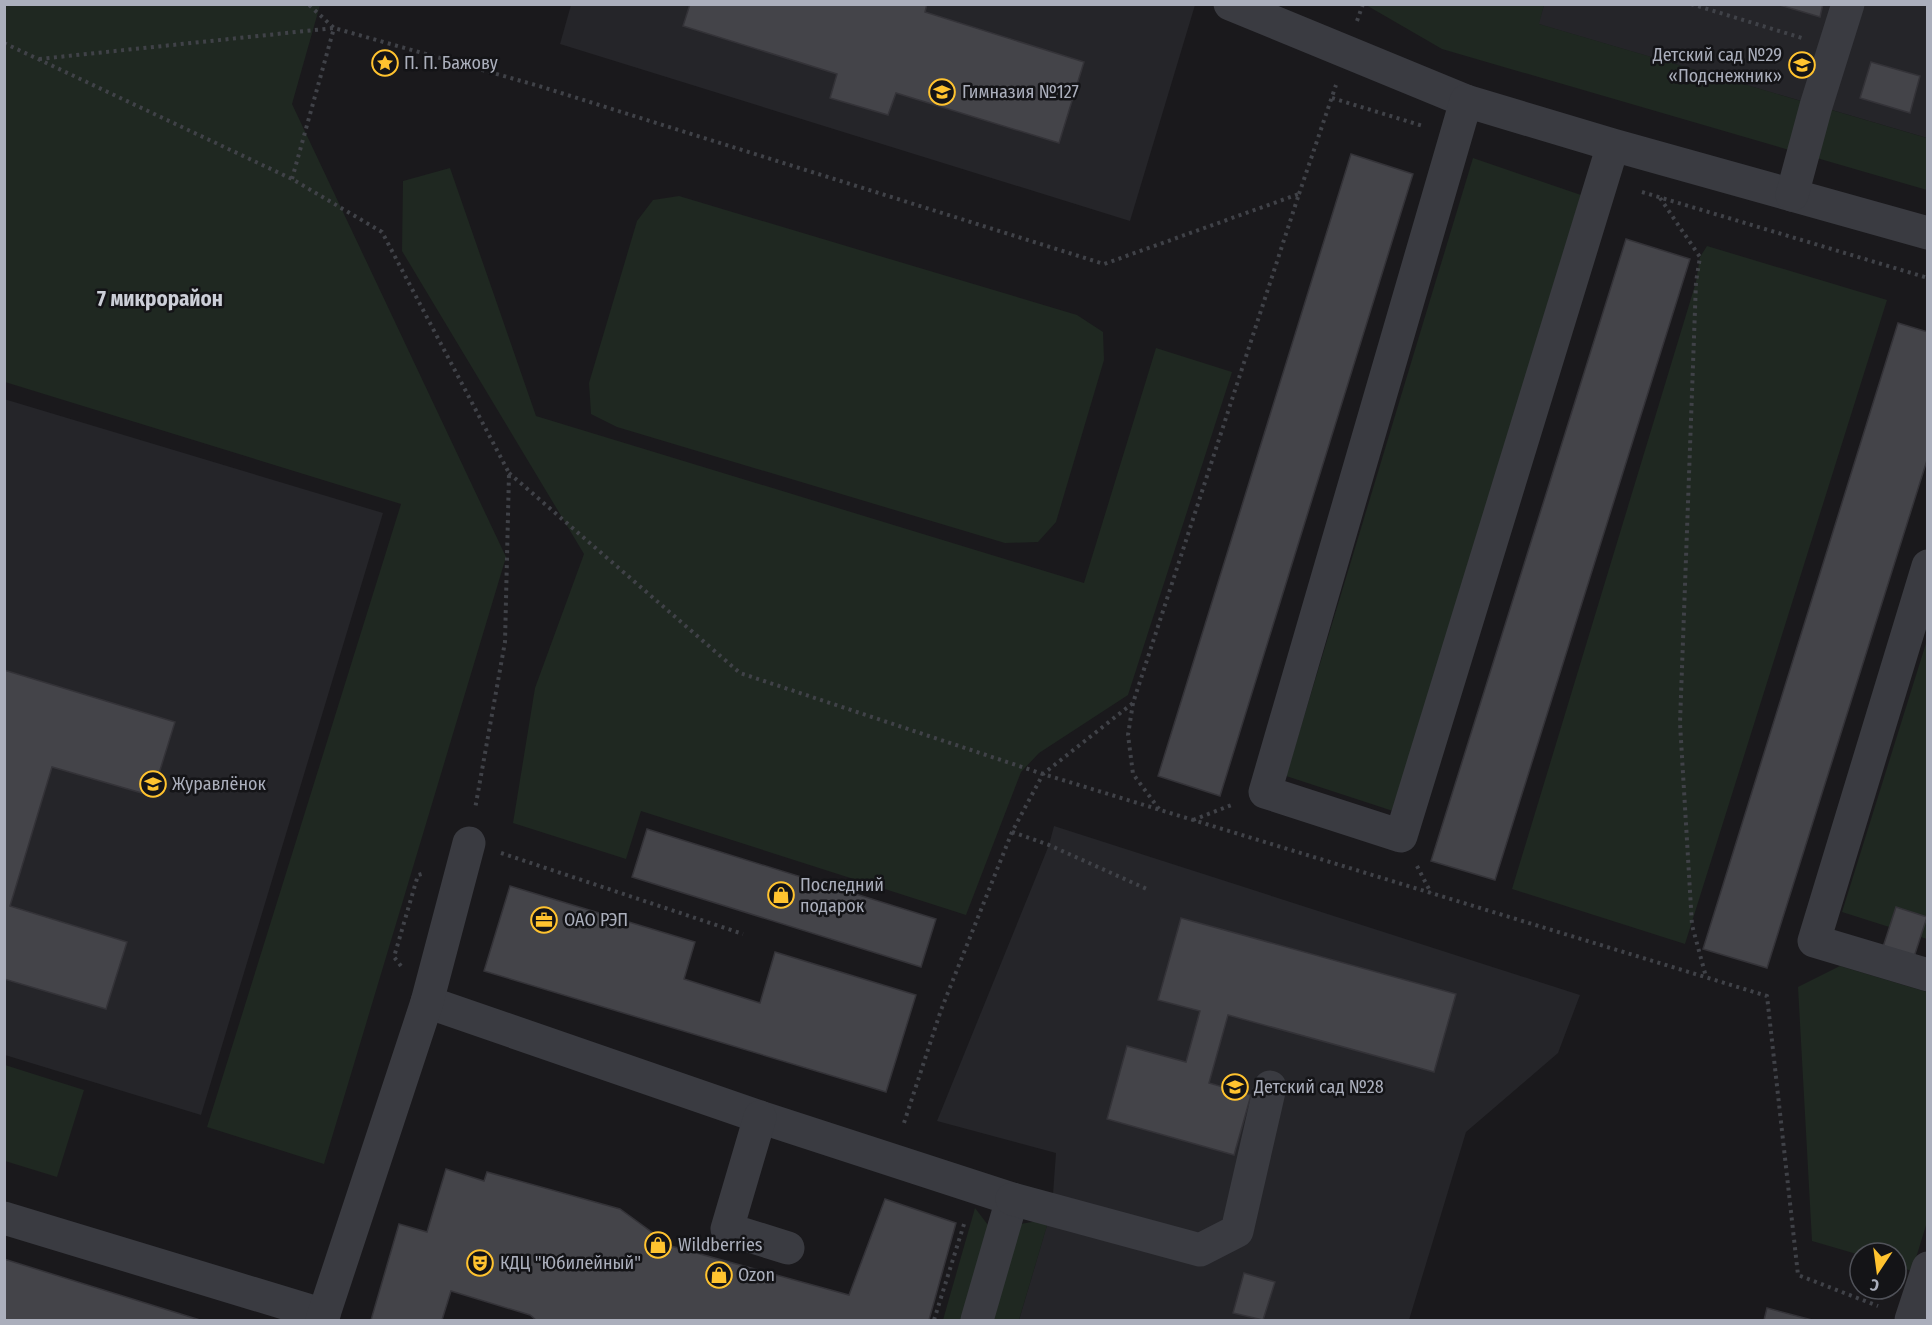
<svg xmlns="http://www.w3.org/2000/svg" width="1932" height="1325" font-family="'Fira Sans Condensed',sans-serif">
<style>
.built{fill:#252529}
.green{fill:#1f2821}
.building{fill:#444449;stroke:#343338;stroke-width:1.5}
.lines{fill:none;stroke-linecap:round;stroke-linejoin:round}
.path{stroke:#404248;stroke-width:4;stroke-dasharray:3 4.5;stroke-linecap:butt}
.minor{stroke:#3a3b41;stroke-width:33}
.labels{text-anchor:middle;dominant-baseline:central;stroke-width:5;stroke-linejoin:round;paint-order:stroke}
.poi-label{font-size:18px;fill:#abafbc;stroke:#141417;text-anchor:start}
.quarter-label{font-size:21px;font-weight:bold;fill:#cccfd8;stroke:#141417}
</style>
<rect width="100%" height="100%" fill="#1a191c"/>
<g class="built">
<polygon points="571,5 1195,5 1130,221 560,44"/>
<polygon points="1544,5 1927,5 1927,138 1538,24"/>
<polygon points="4,399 383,513 201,1115 5,1055"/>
<polygon points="1054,826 1580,995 1558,1053 1466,1132 1409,1320 1019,1320 1052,1208 1056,1153 937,1121 1049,845"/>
</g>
<g class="green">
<polygon points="4,5 320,5 292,104 506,557 324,1164 207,1127 401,504 5,382"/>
<polygon points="1366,5 1544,5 1539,24 1927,138 1927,190 1442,49"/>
<polygon points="1473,158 1581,195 1393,811 1286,776"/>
<polygon points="450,168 536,416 1084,583 1156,348 1232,372 1128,695 1039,753 1021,772 966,915 641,811 626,859 513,823 535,688 584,554 402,251 403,181"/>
<polygon points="679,196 1077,315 1103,332 1104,360 1056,522 1038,542 1005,543 617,427 591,414 589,383 637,221 653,200"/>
<polygon points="1707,246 1887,300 1685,944 1512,889 1696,282 1700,257"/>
<polygon points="1927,640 1927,939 1842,912"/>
<polygon points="1840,966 1927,992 1927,1222 1912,1271 1896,1266 1896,1253 1860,1253 1860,1255 1812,1241 1798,987"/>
<polygon points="5,1065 84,1090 57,1177 5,1161"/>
<polygon points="975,1208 991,1229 961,1320 943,1320"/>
<polygon points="1049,1219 1019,1320 987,1320 1015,1225"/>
</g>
<g class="building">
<polygon points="690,4 927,4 925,12 1084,62 1059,143 896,93 888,115 830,98 837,74 683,26"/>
<polygon points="1776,4 1823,4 1820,17"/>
<polygon points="1871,62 1920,76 1910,113 1860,98"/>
<polygon points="1351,154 1413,174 1220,796 1158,776"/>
<polygon points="1626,239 1690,259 1495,880 1431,861"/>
<polygon points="1898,323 1928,332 1928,457 1767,968 1703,949"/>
<polygon points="4,670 175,722 152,796 52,767 10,906 127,942 106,1009 4,979"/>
<polygon points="647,829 936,919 921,967 632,877"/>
<polygon points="510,886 695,942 684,979 760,1003 775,952 916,995 886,1092 484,971"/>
<polygon points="1896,907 1927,917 1913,960 1882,950"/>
<polygon points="1181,918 1456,994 1434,1072 1228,1015 1209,1083 1251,1095 1234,1155 1107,1119 1127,1046 1186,1062 1200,1011 1158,1000"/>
<polygon points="446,1169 484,1181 487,1172 620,1209 671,1246 849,1295 885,1199 956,1223 929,1320 536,1320 530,1315 451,1291 442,1320 371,1320 399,1224 427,1232"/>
<polygon points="4,1259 200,1320 4,1320"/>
<polygon points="1244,1273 1275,1282 1263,1320 1233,1313"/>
<polygon points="1767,1308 1812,1320 1764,1320"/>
</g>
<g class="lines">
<g class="path">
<polyline points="1691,4 1802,38"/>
<polyline points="1357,21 1363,4"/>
<polyline points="4,43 292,179 382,232 509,473 505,642 475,809"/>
<polyline points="39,59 334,28 539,86 1104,264 1299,194 1133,703 1043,774 1012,832 941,1010 903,1126"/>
<polyline points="1332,98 1423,126"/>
<polyline points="292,179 334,28 308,4"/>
<polyline points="1642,192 1928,278"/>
<polyline points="1299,194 1336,85"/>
<polyline points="1660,198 1700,257 1696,282 1680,723 1692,925 1706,977"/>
<polyline points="509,473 740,673 1043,774 1767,996 1798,1275 1878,1306"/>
<polyline points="1133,703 1128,735 1133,774 1159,809"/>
<polyline points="1193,820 1234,804"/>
<polyline points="1012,832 1049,845 1149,890"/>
<polyline points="501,853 743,934"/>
<polyline points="1417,866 1431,893"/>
<polyline points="401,966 394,957 418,875 425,873"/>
<polyline points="934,1320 965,1221"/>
</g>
<g class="minor">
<polyline points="1230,4 1466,101"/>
<polyline points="1613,145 1401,836 1265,792 1466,101 1613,145 1928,233"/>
<polyline points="1792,195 1816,106 1848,4"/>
<polyline points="1928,566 1814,941 1928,975"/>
<polyline points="427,1002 760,1117 1012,1199 977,1320"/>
<polyline points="760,1117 727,1229 788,1248"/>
<polyline points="1012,1199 1200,1250 1237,1231 1270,1087"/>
<polyline points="4,1218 324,1315"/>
<polyline points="322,1320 427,1002 469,843"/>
<polyline points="1911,1320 1928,1268"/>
</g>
</g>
<defs>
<g id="sight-ring" transform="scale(1.35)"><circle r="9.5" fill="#141417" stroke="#ffc32f" stroke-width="1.5"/><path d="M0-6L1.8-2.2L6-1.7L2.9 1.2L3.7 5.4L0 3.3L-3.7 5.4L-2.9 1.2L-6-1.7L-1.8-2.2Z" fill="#ffc32f"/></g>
<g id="school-ring" transform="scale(1.35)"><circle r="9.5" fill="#141417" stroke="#ffc32f" stroke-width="1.5"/><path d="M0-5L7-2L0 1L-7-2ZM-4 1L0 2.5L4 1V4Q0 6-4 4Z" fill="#ffc32f"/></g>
<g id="shop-ring" transform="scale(1.35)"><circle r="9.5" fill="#141417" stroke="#ffc32f" stroke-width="1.5"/><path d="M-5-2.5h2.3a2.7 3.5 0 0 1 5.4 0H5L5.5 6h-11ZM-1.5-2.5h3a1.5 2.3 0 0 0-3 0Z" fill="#ffc32f"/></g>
<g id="office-ring" transform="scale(1.35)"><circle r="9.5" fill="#141417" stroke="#ffc32f" stroke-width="1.5"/><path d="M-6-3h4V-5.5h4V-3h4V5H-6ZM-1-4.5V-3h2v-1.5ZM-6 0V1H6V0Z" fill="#ffc32f"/></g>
<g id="theatre-ring" transform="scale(1.35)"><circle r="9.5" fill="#141417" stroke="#ffc32f" stroke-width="1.5"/><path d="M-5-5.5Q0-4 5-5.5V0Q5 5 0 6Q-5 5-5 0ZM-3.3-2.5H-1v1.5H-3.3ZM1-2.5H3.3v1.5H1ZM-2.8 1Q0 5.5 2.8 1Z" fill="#ffc32f"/></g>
</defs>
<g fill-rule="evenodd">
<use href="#sight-ring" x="385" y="63"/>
<use href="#school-ring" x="1802" y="65"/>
<use href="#school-ring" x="942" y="92"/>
<use href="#school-ring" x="153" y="784"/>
<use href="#shop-ring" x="781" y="895"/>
<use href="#office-ring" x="544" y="920"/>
<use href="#school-ring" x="1235" y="1087"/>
<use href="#shop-ring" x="658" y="1245"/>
<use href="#theatre-ring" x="480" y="1263"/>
<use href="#shop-ring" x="719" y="1275"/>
</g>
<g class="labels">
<g class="poi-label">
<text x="1782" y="55" text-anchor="end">Детский сад №29<tspan x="1782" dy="21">«Подснежник»</tspan></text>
<text x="404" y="63">П. П. Бажову</text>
<text x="962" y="92">Гимназия №127</text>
<text x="172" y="784">Журавлёнок</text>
<text x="800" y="885">Последний<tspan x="800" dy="21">подарок</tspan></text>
<text x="564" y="920">ОАО РЭП</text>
<text x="1254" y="1087">Детский сад №28</text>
<text x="678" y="1245">Wildberries</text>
<text x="500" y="1263">КДЦ "Юбилейный"</text>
<text x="738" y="1275">Ozon</text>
</g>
<g class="quarter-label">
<text x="160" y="299">7 микрорайон</text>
</g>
</g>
<rect width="1932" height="1325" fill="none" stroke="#abafbc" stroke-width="12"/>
<g transform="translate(1878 1271) rotate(193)"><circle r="28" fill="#141417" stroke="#505259" stroke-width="1.5"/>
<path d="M0-4.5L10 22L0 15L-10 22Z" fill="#ffc32f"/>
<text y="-9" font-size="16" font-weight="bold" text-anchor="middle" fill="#abafbc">С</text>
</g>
</svg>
